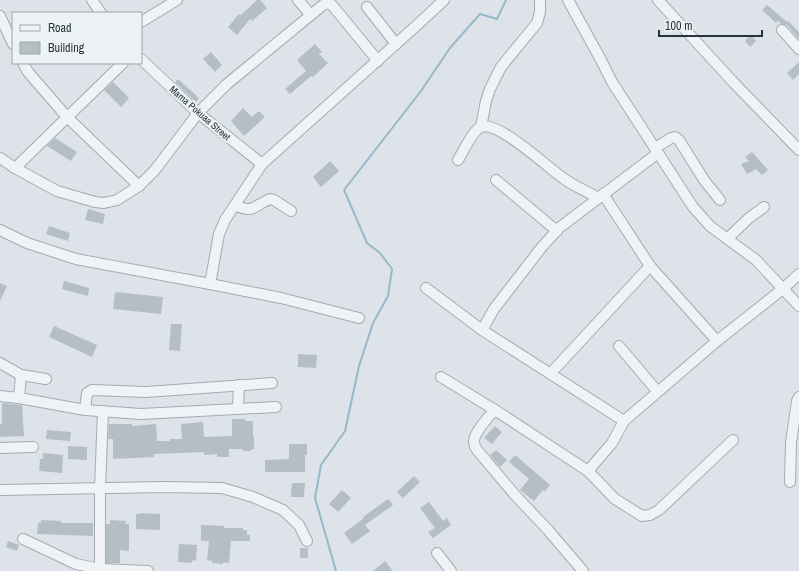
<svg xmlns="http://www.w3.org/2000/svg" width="799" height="571" font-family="'Archivo Narrow',sans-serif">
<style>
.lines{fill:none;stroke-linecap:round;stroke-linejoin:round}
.stream{stroke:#97b9c9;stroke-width:2}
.building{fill:#b4bec5}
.minor-casing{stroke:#a2abb2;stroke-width:12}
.minor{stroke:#f0f3f6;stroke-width:10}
.labels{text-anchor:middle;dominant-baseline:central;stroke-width:4;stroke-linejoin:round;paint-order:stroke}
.street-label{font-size:10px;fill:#26343f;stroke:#edf2f5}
</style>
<rect width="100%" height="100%" fill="#dde3e8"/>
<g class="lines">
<polyline class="stream" points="336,571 315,498 321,465 345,431 359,366 373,323 388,296 392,269 380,253 367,243 344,190 421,91 450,48 480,14 497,19 506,0"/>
</g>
<g class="building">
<polygon points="257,0 260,0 267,8 252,21 250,19 237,35 228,27 239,14 241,15"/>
<polygon points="767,5 787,22 788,21 799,32 799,39 787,25 781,24 778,20 776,23 762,10"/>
<polygon points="751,35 756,41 750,47 745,41"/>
<polygon points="315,44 322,52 319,54 328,63 313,77 311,76 290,94 285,89 306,71 297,60"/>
<polygon points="211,52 222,65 215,72 203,59"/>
<polygon points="799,62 799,74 793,80 787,73"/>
<polygon points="178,79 199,98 196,102 175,82"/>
<polygon points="113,82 129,98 121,107 104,90"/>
<polygon points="243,108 252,117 259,111 265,117 244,136 231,121"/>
<polygon points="55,138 77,152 71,161 47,146"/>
<polygon points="752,152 768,170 762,175 756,169 747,174 741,164 749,161 745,157"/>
<polygon points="330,161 339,171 321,187 313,177"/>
<polygon points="88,209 105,214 103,224 85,220"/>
<polygon points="49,226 70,233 68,241 46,234"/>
<polygon points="64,281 89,288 88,296 62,289"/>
<polygon points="0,283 7,286 0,301"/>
<polygon points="115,292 163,297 161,314 113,309"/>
<polygon points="171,324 182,324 180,351 169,350"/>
<polygon points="54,326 97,345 92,357 49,337"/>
<polygon points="298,354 317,355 316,368 298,367"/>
<polygon points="2,403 22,405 24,436 0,437 0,424 2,424"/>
<polygon points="232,419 245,419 245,421 253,421 253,436 254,436 254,449 251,449 251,451 243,451 243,449 229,449 229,457 217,457 217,454 204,455 204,452 154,454 154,457 113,459 113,439 108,439 109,424 132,424 132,426 156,424 157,441 170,441 170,439 182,439 181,424 203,422 204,437 232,436"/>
<polygon points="495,426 502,432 492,444 484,438"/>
<polygon points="47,430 71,432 70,441 46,439"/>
<polygon points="289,444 307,444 307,455 305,455 305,472 265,472 265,460 289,459"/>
<polygon points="68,446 87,447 87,460 68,459"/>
<polygon points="496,450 507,460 500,467 490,455"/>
<polygon points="43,453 63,455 62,473 39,471 40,459 43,459"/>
<polygon points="515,455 550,485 544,492 543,490 534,501 520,490 529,479 509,462"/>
<polygon points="414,476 420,482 403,498 397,492"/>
<polygon points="292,483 305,483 304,497 291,497"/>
<polygon points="342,490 351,498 338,512 329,504"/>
<polygon points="388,499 393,505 365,525 370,531 352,544 344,533 364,518 363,517"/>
<polygon points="429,502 443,521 447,518 451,525 433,538 428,532 435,528 420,508"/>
<polygon points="141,513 160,514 160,530 136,529 136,514 141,514"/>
<polygon points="41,520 61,521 61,523 93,523 93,536 37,534 38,523 41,523"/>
<polygon points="110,520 126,521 125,524 129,524 129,551 120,550 120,563 106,563 106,524 110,524"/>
<polygon points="201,525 224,526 224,528 243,528 243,530 247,530 247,535 250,535 250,541 231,541 229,563 223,562 223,564 212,563 212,561 207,560 209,541 201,541"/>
<polygon points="8,541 19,545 17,551 6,547"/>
<polygon points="179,544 197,545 196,561 192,560 192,563 178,562"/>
<rect x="300" y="548" width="8" height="10"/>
<polygon points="385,561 393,571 373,571"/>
</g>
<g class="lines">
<g class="minor-casing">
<g id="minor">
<polyline points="92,0 101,13"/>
<polyline points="298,0 310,14"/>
<polyline points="568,0 601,60 612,82 693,207 710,226 756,260 799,306"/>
<polyline points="658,0 734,83 799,150"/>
<polyline points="367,7 396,44"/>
<polyline points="0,16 13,44"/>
<polyline points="141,22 177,0"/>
<polyline points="782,30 799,49"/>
<polyline points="141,59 198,113 262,164"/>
<polyline points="23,63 28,72 67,117 139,186"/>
<polyline points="481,127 486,101 490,89 501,67 537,23 540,12 540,0"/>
<polyline points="655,148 671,138 675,137 679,140 704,180 720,200"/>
<polyline points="0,158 15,168 57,191 95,202 104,203 117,200 139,186 155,170 198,113 227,84 323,5 327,3 332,5 378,61"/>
<path d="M 458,160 C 463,152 473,130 481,127 C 498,120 548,168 563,178 C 573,186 587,191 598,198"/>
<polyline points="15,168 123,63"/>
<polyline points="496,180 557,231"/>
<polyline points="603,194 650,266 717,341"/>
<path d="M 235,205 C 254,214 253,206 270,199 L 274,200 L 291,211"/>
<polyline points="0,230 27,243 76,259 210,284 281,298 359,318"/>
<polyline points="728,238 749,218 764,207"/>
<polyline points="210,284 219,234 225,220 262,164 416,26 444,0"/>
<polyline points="426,288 482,330 624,421"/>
<polyline points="482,330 494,309 541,248 559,228 658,153"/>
<polyline points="619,346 657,391"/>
<polyline points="0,363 21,375 46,379"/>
<polyline points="551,373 650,266"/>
<polyline points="441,377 495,410"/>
<polyline points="0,396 19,398 85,410 141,414 276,407"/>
<polyline points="19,398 21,375"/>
<polyline points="238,408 239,385"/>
<polyline points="85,410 87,393 92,390 146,392 272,383"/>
<polyline points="0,448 33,447"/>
<polyline points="588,471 612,443 624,421 717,341 784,288 799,274"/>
<polyline points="790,482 791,443 797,401 799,397"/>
<polyline points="0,490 164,487 222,488 253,497 283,510 299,525 307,541"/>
<polyline points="23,539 76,564 100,569 148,571"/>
<polyline points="437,553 451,571"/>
<polyline points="100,569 100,488 103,411"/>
<path d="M 583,571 L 548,530 L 515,495 L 477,450 C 475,447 474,444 474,441 C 474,433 489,416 495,410 L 588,471 L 615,499 L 642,516 L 650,515 L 659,510 L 733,440"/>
</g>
</g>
<use href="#minor" class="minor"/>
</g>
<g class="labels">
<g class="street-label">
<text transform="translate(200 113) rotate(41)">Mama Pokuaa Street</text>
</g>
</g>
<rect x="12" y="12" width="130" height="52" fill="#edf2f5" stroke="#9da6ac"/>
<rect x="20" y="25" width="20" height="6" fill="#f0f3f6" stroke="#9da6ac"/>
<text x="48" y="32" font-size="12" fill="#26343f">Road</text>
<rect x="20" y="42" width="20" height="12" fill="#b4bec5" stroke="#9da6ac"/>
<text x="48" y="52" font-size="12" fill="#26343f">Building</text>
<path d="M659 30v6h103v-6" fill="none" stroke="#26343f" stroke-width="2"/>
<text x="665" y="30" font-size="12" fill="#26343f" stroke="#edf2f5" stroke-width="3" paint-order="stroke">100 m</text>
</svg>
